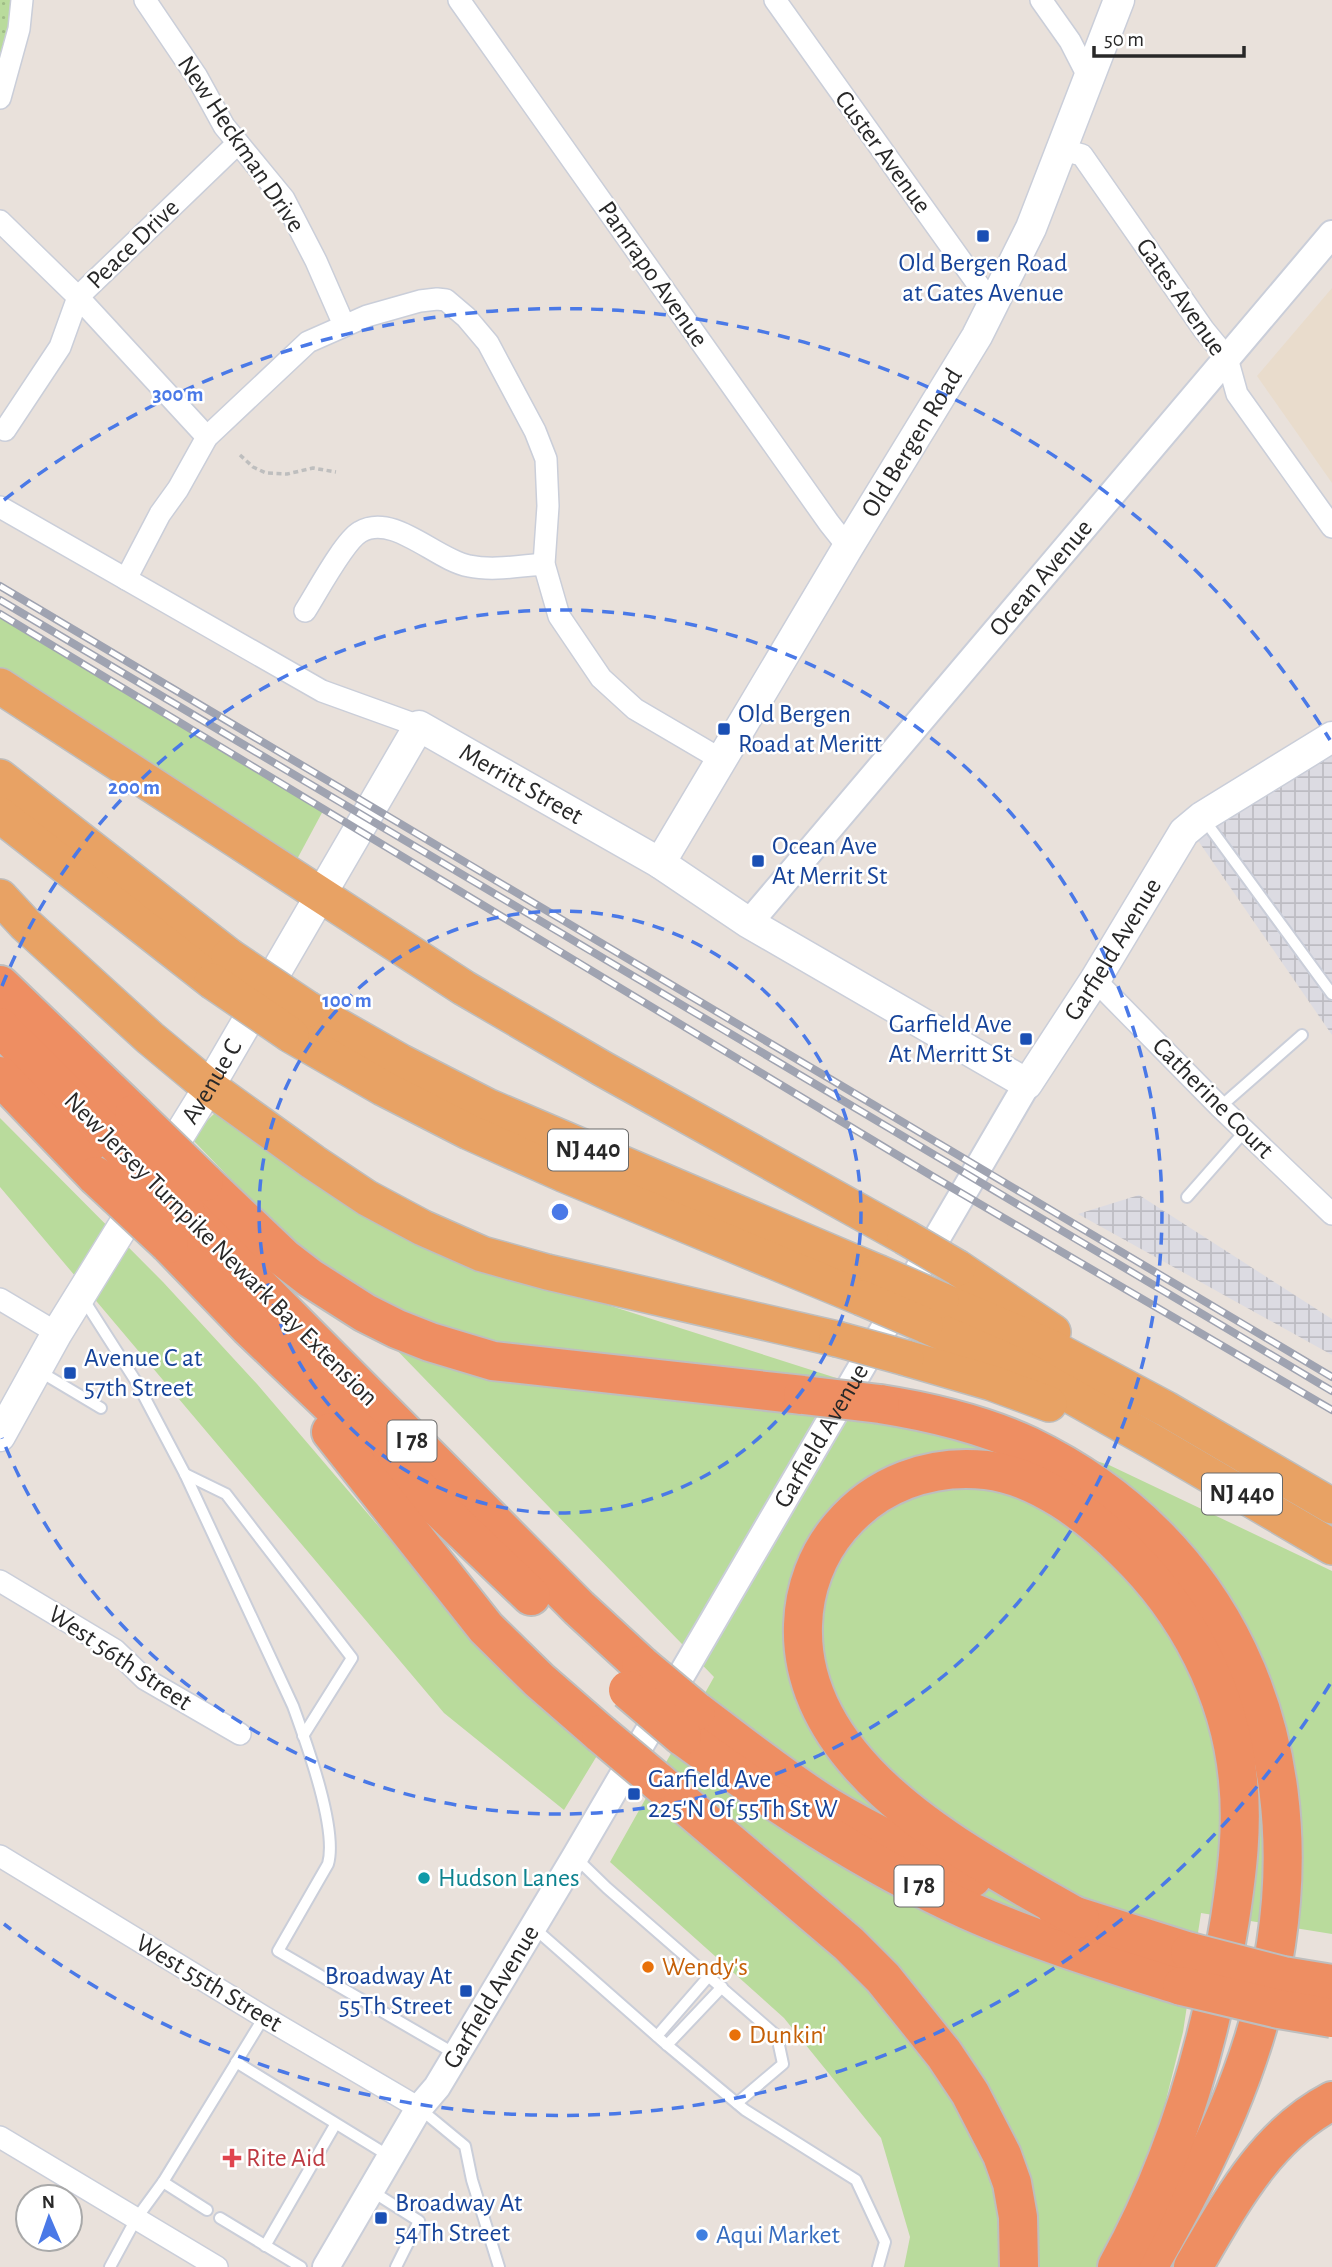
<svg xmlns="http://www.w3.org/2000/svg" width="1332" height="2267" font-family="'Alegreya Sans',sans-serif">
<style>
.industrial{fill:url(#industrial-grid)}
.education{fill:#e9dccc}
.grass{fill:#b9db9c}
.park{fill:url(#park-dots)}
.lines{fill:none;stroke-linecap:round;stroke-linejoin:round}
.service-casing{stroke:#caced9;stroke-width:14}
.minor-casing{stroke:#caced9;stroke-width:24}
.tertiary-casing{stroke:#caced9;stroke-width:30}
.secondary-casing{stroke:#caced9;stroke-width:33}
.trunk-casing{stroke:#bebebe;stroke-width:38}
.motorway-casing{stroke:#bebebe;stroke-width:42}
.path{stroke:#bebebe;stroke-width:3.5;stroke-dasharray:5 3.5;stroke-linecap:butt}
.service{stroke:#fff;stroke-width:10}
.minor{stroke:#fff;stroke-width:21}
.tertiary{stroke:#fff;stroke-width:26}
.secondary{stroke:#fff;stroke-width:30}
.trunk{stroke:#e8a264;stroke-width:35}
.motorway{stroke:#ee8e62;stroke-width:38}
.rail-casing{stroke:#9fa3b1;stroke-width:8}
.rail{stroke:#fff;stroke-width:5;stroke-dasharray:16;stroke-linecap:butt}
.trunk-bridge-casing{stroke:#bebebe;stroke-width:38;stroke-linecap:butt}
.motorway-bridge-casing{stroke:#bebebe;stroke-width:42;stroke-linecap:butt}
.trunk-bridge{stroke:#e8a264;stroke-width:35}
.motorway-bridge{stroke:#ee8e62;stroke-width:38}
.ring{fill:none;stroke:#4a79e7;stroke-width:3.5;stroke-dasharray:12 9}
.transit-dot{fill:#1a4fb4;stroke:#fff;stroke-width:2.5}
.culture-dot{fill:#0f9aa8;stroke:#fff;stroke-width:2.5}
.food-dot{fill:#e8710a;stroke:#fff;stroke-width:2.5}
.health-dot{fill:#e0444e;stroke:#fff;stroke-width:2.5}
.shop-dot{fill:#3f7fe0;stroke:#fff;stroke-width:2.5}
.labels{text-anchor:middle;dominant-baseline:central;stroke-width:5;stroke-linejoin:round;paint-order:stroke}
.shield{fill:#fff;stroke:#686868;stroke-width:2}
.shield-label{font-size:24px;font-weight:bold;fill:#282828}
.street-label{font-size:26px;fill:#282828;stroke:#fff}
.transit-label{font-size:26px;fill:#164399;stroke:#fff;text-anchor:start}
.culture-label{font-size:26px;fill:#0d838f;stroke:#fff;text-anchor:start}
.food-label{font-size:26px;fill:#c56008;stroke:#fff;text-anchor:start}
.health-label{font-size:26px;fill:#be3a42;stroke:#fff;text-anchor:start}
.shop-label{font-size:26px;fill:#366cbe;stroke:#fff;text-anchor:start}
.centre{fill:#4a79e7;stroke:#fff;stroke-width:3.5}
.ring-label{font-size:21px;text-anchor:middle;font-weight:bold;fill:#4a79e7;stroke:#fff;stroke-width:5;stroke-linejoin:round;paint-order:stroke}
</style>
<defs>
<pattern id="industrial-grid" width="8" height="8" patternUnits="userSpaceOnUse" patternTransform="scale(1.75)"><rect width="8" height="8" fill="#dcdbe2"/><path d="M0 4h8M4 0v8" fill="none" stroke="#bdbcc2"/></pattern>
<pattern id="park-dots" width="8" height="8" patternUnits="userSpaceOnUse" patternTransform="scale(1.75)"><rect width="8" height="8" fill="#b9db9c"/><path d="M2 2h.1M6 6h.1" fill="none" stroke="#9fbc86" stroke-width="1.8" stroke-linecap="round"/></pattern>
</defs>
<rect width="100%" height="100%" fill="#e9e1db"/>
<g class="industrial">
<polygon points="1332,741 1332,1035 1190,829"/>
<polygon points="1139,1195 1332,1319 1332,1355 1078,1214"/>
</g>
<polygon class="education" points="1332,288 1332,483 1257,376"/>
<g class="grass">
<polygon points="0,618 324,809 295,863 0,676"/>
<polygon points="216,1112 470,1261 1109,1465 1332,1571 1332,1934 1201,1913 1183,2032 1155,2144 1105,2267 904,2267 910,2237 881,2138 784,2018 610,1862 714,1677 190,1137"/>
<polygon points="0,1118 163,1282 257,1384 498,1666 598,1754 564,1810 444,1713 0,1187"/>
</g>
<polygon class="park" points="0,0 18,0 0,99"/>
<g class="lines">
<g class="service-casing">
<g id="service">
<polyline points="1203,818 1332,994"/>
<polyline points="1220,1107 1302,1035"/>
<polyline points="1187,1197 1245,1131"/>
<path d="M 82,1297 L 137,1383 L 185,1474 L 293,1706 C 306,1742 338,1829 328,1864 L 278,1951 L 457,2055"/>
<polyline points="39,1371 101,1408"/>
<polyline points="185,1474 226,1494 352,1658 303,1736"/>
<polyline points="575,1857 607,1888 777,2036 783,2064 737,2103"/>
<polyline points="533,1927 667,2045 745,2110 856,2180 885,2242 878,2267"/>
<polyline points="657,2036 709,1976"/>
<polyline points="667,2045 722,1987"/>
<polyline points="236,2062 389,2156"/>
<polyline points="419,2108 465,2146 472,2180 499,2267"/>
<polyline points="163,2182 207,2210"/>
<polyline points="370,2190 419,2221 396,2267"/>
<polyline points="220,2218 301,2267"/>
<polyline points="265,2246 335,2125"/>
<polyline points="110,2267 136,2219 163,2182 264,2017"/>
</g>
</g>
<g class="minor-casing">
<g id="minor">
<polyline points="145,0 197,77 224,126 284,199 316,261 344,325"/>
<polyline points="459,0 829,523 848,547"/>
<polyline points="775,0 992,304"/>
<polyline points="1041,0 1070,41 1090,80"/>
<polyline points="0,98 19,29 22,0"/>
<polyline points="1063,150 1082,155 1204,330 1227,358 1237,394 1332,527"/>
<polyline points="0,221 78,297 207,437"/>
<polyline points="5,430 60,347 78,297 238,143"/>
<polyline points="0,507 322,691 419,726"/>
<polyline points="126,579 160,514 178,489 207,437 308,342 367,316 420,301 437,299 446,300 466,317 488,343 535,431 546,459 548,506 544,564 559,616 601,678 635,709 722,760"/>
<path d="M 305,611 C 316,594 344,541 360,532 C 393,512 436,560 469,566 C 493,571 519,566 544,564"/>
<polyline points="1095,980 1220,1107 1332,1214"/>
<polyline points="0,1299 57,1333"/>
<polyline points="0,1581 115,1650 145,1679 240,1734"/>
<polyline points="0,1856 264,2017 419,2108"/>
<polyline points="0,2137 217,2267"/>
</g>
</g>
<g class="tertiary-casing">
<g id="tertiary">
<path id="s1" d="M 749,923 L 1332,234"/>
<path id="s2" d="M 326,2267 L 419,2108 L 437,2087 L 575,1857 L 1027,1084"/>
</g>
</g>
<g class="secondary-casing">
<g id="secondary">
<path id="s3" d="M 660,863 L 848,547 L 977,336 L 1031,228 L 1119,0"/>
<path id="s4" d="M 0,1436 L 57,1333 L 209,1087 L 419,726 L 660,863 L 749,923 L 1027,1084 L 1095,980 L 1184,832 L 1202,817 L 1332,737"/>
</g>
</g>
<g class="trunk-casing">
<g id="trunk">
<polyline points="0,686 464,988 603,1069 905,1237"/>
<polyline points="0,777 229,956"/>
<polyline points="0,815 212,981"/>
<polyline points="0,897 26,925 150,1038 209,1087 313,1162 367,1198 423,1228 482,1254 547,1272 837,1339"/>
<polyline points="308,1009 401,1062 487,1106 877,1272"/>
<polyline points="291,1035 383,1088 469,1132 563,1174 862,1298"/>
<polyline points="958,1268 1053,1332"/>
<polyline points="941,1300 1052,1348 1166,1409 1332,1506"/>
<polyline points="925,1325 1018,1366 1153,1442 1332,1547"/>
<polyline points="906,1358 992,1383 1049,1404"/>
</g>
</g>
<g class="motorway-casing">
<g id="motorway">
<polyline points="0,985 134,1114"/>
<polyline points="0,1027 116,1143"/>
<polyline points="0,1076 96,1176"/>
<polyline points="204,1182 284,1258 310,1278 365,1313 397,1329 430,1342 493,1361 803,1395"/>
<polyline points="186,1213 579,1608 641,1665"/>
<polyline points="169,1244 249,1327 531,1596"/>
<path d="M 880,1404 C 931,1412 982,1424 1029,1446 C 1225,1541 1308,1734 1276,1944 C 1259,2059 1206,2167 1148,2267"/>
<polyline points="331,1432 486,1628 539,1680 601,1734"/>
<path d="M 696,1711 C 739,1743 781,1777 827,1806 C 873,1834 922,1856 972,1878"/>
<path d="M 682,1736 C 772,1802 864,1863 967,1910 C 1036,1941 1109,1963 1182,1986"/>
<polyline points="656,1780 849,1944 883,1978 944,2054 970,2093 1002,2155 1012,2183 1018,2217 1019,2267"/>
<polyline points="1057,1910 1190,1952"/>
<path d="M 1080,1919 C 973,1857 798,1771 803,1625 C 804,1589 817,1554 840,1527 C 876,1484 930,1464 986,1470 C 1038,1476 1089,1515 1125,1551 C 1187,1611 1230,1693 1238,1780 C 1243,1827 1237,1873 1230,1919 C 1211,2039 1176,2160 1117,2267"/>
<path d="M 1193,2267 C 1230,2204 1265,2136 1332,2101"/>
</g>
</g>
<polyline class="path" points="240,455 253,467 266,473 287,474 313,468 336,472"/>
<use href="#service" class="service"/>
<use href="#minor" class="minor"/>
<use href="#tertiary" class="tertiary"/>
<use href="#secondary" class="secondary"/>
<use href="#trunk" class="trunk"/>
<use href="#motorway" class="motorway"/>
<g class="rail-casing">
<g id="rail">
<polyline points="0,586 1332,1377"/>
<polyline points="0,600 1332,1391"/>
<polyline points="0,614 932,1176 1332,1410"/>
</g>
</g>
<use href="#rail" class="rail"/>
<g class="trunk-bridge-casing">
<g id="trunk-bridge">
<polyline points="229,956 308,1009"/>
<polyline points="212,981 291,1035"/>
<polyline points="905,1237 958,1268"/>
<polyline points="877,1272 941,1300"/>
<polyline points="862,1298 925,1325"/>
<polyline points="837,1339 906,1358"/>
</g>
</g>
<g class="motorway-bridge-casing">
<g id="motorway-bridge">
<polyline points="134,1114 204,1182"/>
<polyline points="116,1143 186,1213"/>
<polyline points="96,1176 169,1244"/>
<polyline points="803,1395 880,1404"/>
<polyline points="641,1665 696,1711"/>
<polyline points="628,1690 682,1736"/>
<polyline points="601,1734 656,1780"/>
<polyline points="1190,1952 1283,1976 1332,1984"/>
<polyline points="1182,1986 1279,2009 1332,2018"/>
</g>
</g>
<use href="#trunk-bridge" class="trunk-bridge"/>
<use href="#motorway-bridge" class="motorway-bridge"/>
</g>
<g class="ring">
<circle cx="560" cy="1212" r="301"/>
<path d="M2 986A602 602 0 1 1 2 1438"/>
<path d="M1330 1684A903 903 0 0 1 4 1924M4 500A903 903 0 0 1 1330 740"/>
</g>
<g class="transit-dot">
<rect x="976" y="229" width="14" height="14" rx="3.5"/>
<rect x="717" y="722" width="14" height="14" rx="3.5"/>
<rect x="751" y="854" width="14" height="14" rx="3.5"/>
<rect x="1019" y="1032" width="14" height="14" rx="3.5"/>
<rect x="63" y="1366" width="14" height="14" rx="3.5"/>
<rect x="627" y="1787" width="14" height="14" rx="3.5"/>
<rect x="459" y="1984" width="14" height="14" rx="3.5"/>
<rect x="374" y="2211" width="14" height="14" rx="3.5"/>
</g>
<circle class="culture-dot" cx="424" cy="1878" r="7"/>
<g class="food-dot">
<circle cx="648" cy="1967" r="7"/>
<circle cx="735" cy="2035" r="7"/>
</g>
<path class="health-dot" d="M228.5 2147.5h7v7h7v7h-7v7h-7v-7h-7v-7h7z"/>
<circle class="shop-dot" cx="702" cy="2235" r="7"/>
<g class="labels">
<g class="shield">
<rect x="548" y="1129.5" width="80" height="41" rx="5"/>
<rect x="387.5" y="1420.5" width="49" height="41" rx="5"/>
<rect x="1202" y="1473.5" width="80" height="41" rx="5"/>
<rect x="894.5" y="1865.5" width="49" height="41" rx="5"/>
</g>
<g class="shield-label">
<text x="588" y="1150">NJ 440</text>
<text x="412" y="1441">I 78</text>
<text x="1242" y="1494">NJ 440</text>
<text x="919" y="1886">I 78</text>
</g>
<g class="street-label">
<text transform="translate(241 144) rotate(56)">New Heckman Drive</text>
<text transform="translate(883 152) rotate(54)">Custer Avenue</text>
<text transform="translate(133 244) rotate(-44)">Peace Drive</text>
<text transform="translate(653 274) rotate(55)">Pamrapo Avenue</text>
<text transform="translate(1181 297) rotate(55)">Gates Avenue</text>
<text stroke="none"><textPath href="#s3" startOffset="490">Old Bergen Road</textPath></text>
<text stroke="none"><textPath href="#s1" startOffset="452">Ocean Avenue</textPath></text>
<text stroke="none"><textPath href="#s4" startOffset="942">Merritt Street</textPath></text>
<text stroke="none"><textPath href="#s4" startOffset="1690">Garfield Avenue</textPath></text>
<text stroke="none"><textPath href="#s4" startOffset="413">Avenue C</textPath></text>
<text transform="translate(1213 1098) rotate(45)">Catherine Court</text>
<text transform="translate(221 1249) rotate(45)">New Jersey Turnpike Newark Bay Extension</text>
<text stroke="none"><textPath href="#s2" startOffset="968">Garfield Avenue</textPath></text>
<text transform="translate(120 1658) rotate(34)">West 56th Street</text>
<text transform="translate(209 1983) rotate(31)">West 55th Street</text>
<text stroke="none"><textPath href="#s2" startOffset="317">Garfield Avenue</textPath></text>
</g>
<g class="transit-label">
<text x="983" y="263" text-anchor="middle">Old Bergen Road<tspan x="983" dy="30">at Gates Avenue</tspan></text>
<text x="738" y="714">Old Bergen<tspan x="738" dy="30">Road at Meritt</tspan></text>
<text x="772" y="846">Ocean Ave<tspan x="772" dy="30">At Merrit St</tspan></text>
<text x="1012" y="1024" text-anchor="end">Garfield Ave<tspan x="1012" dy="30">At Merritt St</tspan></text>
<text x="84" y="1358">Avenue C at<tspan x="84" dy="30">57th Street</tspan></text>
<text x="648" y="1779">Garfield Ave<tspan x="648" dy="30">225'N Of 55Th St W</tspan></text>
<text x="452" y="1976" text-anchor="end">Broadway At<tspan x="452" dy="30">55Th Street</tspan></text>
<text x="395" y="2203">Broadway At<tspan x="395" dy="30">54Th Street</tspan></text>
</g>
<g class="culture-label">
<text x="438" y="1878">Hudson Lanes</text>
</g>
<g class="food-label">
<text x="662" y="1967">Wendy's</text>
<text x="749" y="2035">Dunkin'</text>
</g>
<g class="health-label">
<text x="246" y="2158">Rite Aid</text>
</g>
<g class="shop-label">
<text x="716" y="2235">Aqui Market</text>
</g>
</g>
<circle cx="560" cy="1212" r="10" class="centre"/>
<g class="ring-label">
<text x="178" y="401">300 m</text>
<text x="134" y="794">200 m</text>
<text x="347" y="1007">100 m</text>
</g>
<g transform="translate(49 2218) rotate(358)"><circle r="33" fill="#ffffff" stroke="#a9a9a9" stroke-width="2"/>
<path d="M0-5L12 26L0 18L-12 26Z" fill="#4a79e7"/>
<text y="-10" font-size="19" font-weight="bold" text-anchor="middle" fill="#282828">N</text>
</g>
<path d="M1094 46v10h150v-10" fill="none" stroke="#282828" stroke-width="3.5"/>
<text x="1104" y="46" font-size="21" fill="#282828" stroke="#ffffff" stroke-width="5" paint-order="stroke">50 m</text>
</svg>
